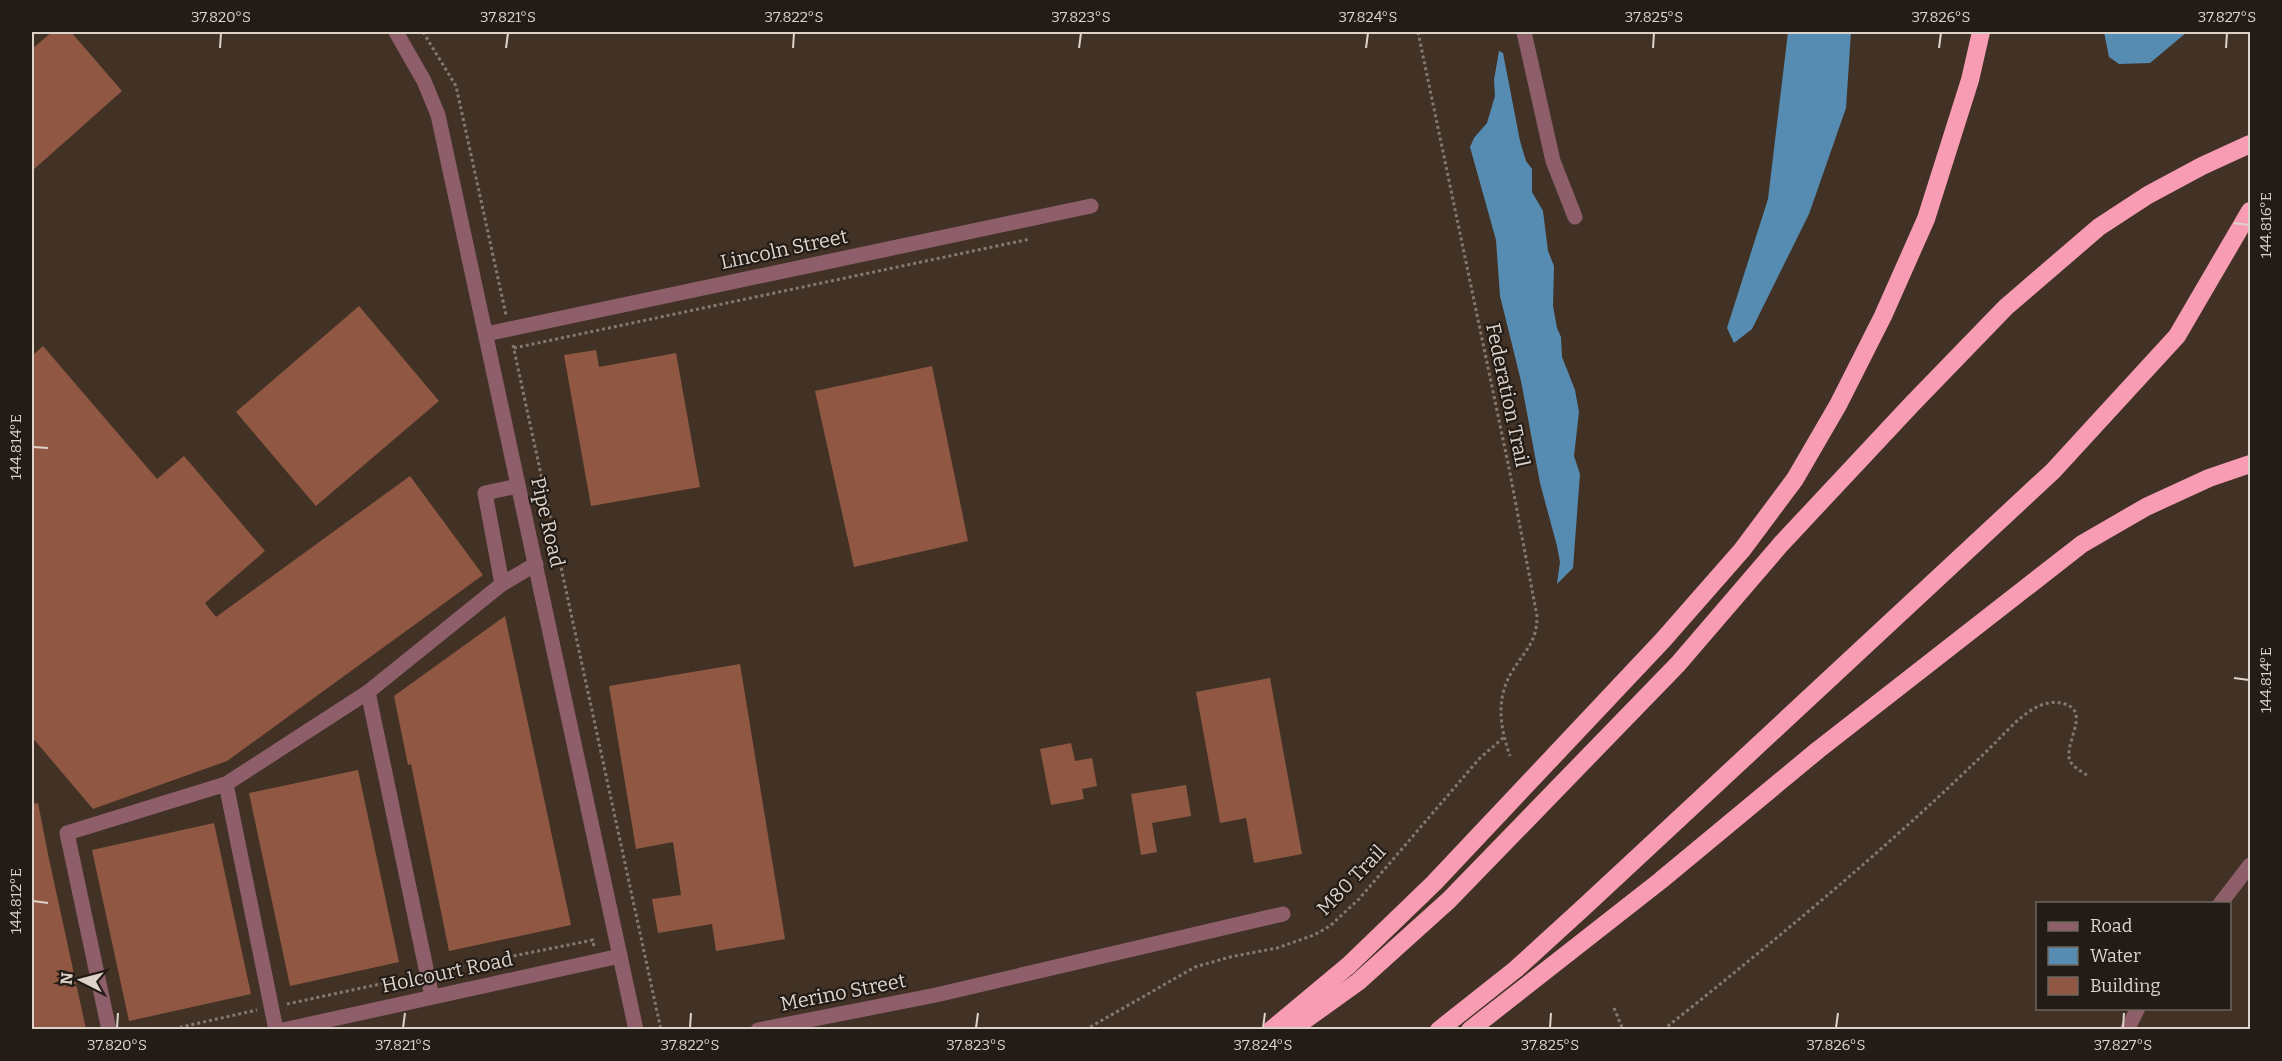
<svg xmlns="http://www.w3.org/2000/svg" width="2282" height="1061" font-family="Bitter,serif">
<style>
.water{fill:#578cb2}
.building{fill:#905843}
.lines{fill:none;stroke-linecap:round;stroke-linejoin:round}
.path{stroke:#86786d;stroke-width:3;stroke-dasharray:3 3;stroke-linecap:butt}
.minor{stroke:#8e5f6a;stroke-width:15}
.highway{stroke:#f89cb3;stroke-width:18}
.ticks{fill:none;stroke:#ded3cb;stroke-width:2}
.labels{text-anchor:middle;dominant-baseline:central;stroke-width:4.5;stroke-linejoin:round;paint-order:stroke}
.street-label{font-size:20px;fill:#ded3cb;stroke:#231c16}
.neatline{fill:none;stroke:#ded3cb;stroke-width:2}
.ticks-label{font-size:15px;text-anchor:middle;fill:#ded3cb}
</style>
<rect width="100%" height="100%" fill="#423225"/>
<g class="water">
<polygon points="1788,32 1851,32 1846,108 1809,214 1752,329 1734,343 1727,328 1768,199"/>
<polygon points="2104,32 2187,32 2150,63 2119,64 2109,57"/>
<polygon points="1499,51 1503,53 1520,141 1526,161 1532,169 1532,192 1543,211 1548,251 1554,266 1553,306 1557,328 1561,337 1562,357 1575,390 1579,412 1574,456 1580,474 1573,568 1557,584 1560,562 1557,546 1540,483 1521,381 1500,296 1496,240 1470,147 1474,138 1487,123 1495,96 1494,80"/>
</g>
<g class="building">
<polygon points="52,32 71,32 122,91 32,171 32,49"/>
<polygon points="359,306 439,401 316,506 236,412"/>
<polygon points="43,346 157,479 184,456 265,551 205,603 216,617 410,476 483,575 227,761 93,809 32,737 32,356"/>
<polygon points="596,350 599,367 676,353 700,487 591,506 564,355"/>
<polygon points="932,366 968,541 854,567 815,391"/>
<polygon points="505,616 571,925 449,951 411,764 408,765 394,696"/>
<polygon points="740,664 785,939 716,951 712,924 658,933 652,899 681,895 673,842 636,849 609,686"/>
<polygon points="1270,678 1302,854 1254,863 1246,818 1220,823 1196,692"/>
<polygon points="1071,743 1075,761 1092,758 1097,786 1082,789 1084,799 1051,805 1040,749"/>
<polygon points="358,770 399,962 290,986 249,793"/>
<polygon points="1186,785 1191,816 1152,823 1157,852 1141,855 1131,794"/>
<polygon points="38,803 49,859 86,1029 32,1029 32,804"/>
<polygon points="214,823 251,994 129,1021 92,850"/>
</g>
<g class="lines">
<g class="path">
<polyline points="423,32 456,86 506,315"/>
<path d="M 1418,32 L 1509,468 L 1537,616 C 1537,642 1526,649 1513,670 C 1495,698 1500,727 1510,756"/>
<polyline points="513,345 661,1030"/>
<polyline points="514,348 1030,239"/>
<polyline points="443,970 593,940 594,948"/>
<polyline points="287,1004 413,977"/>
<polyline points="1614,1008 1623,1030"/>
<polyline points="168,1030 257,1010"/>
<polyline points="1085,1030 1195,967 1230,957 1277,948 1314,935 1330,926 1359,899 1479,759 1504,737"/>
<path d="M 1663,1030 C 1777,939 1890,846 1994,744 C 2012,726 2037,695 2065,704 C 2091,712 2063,744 2070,761 C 2073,767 2082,772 2087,775"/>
</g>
<g class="minor">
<polyline points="396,32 424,81 438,115 636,1030"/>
<polyline points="1524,32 1553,161 1575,217"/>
<polyline points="486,334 1091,206"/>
<polyline points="502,584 536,564"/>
<polyline points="368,692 432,997"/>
<polyline points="226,784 276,1030"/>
<polyline points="2220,904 2250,865"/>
<polyline points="109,1030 67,833 226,784 368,692 502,584 485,493 518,486"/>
<polyline points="283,1030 620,956"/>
<polyline points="758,1030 936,995 1283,914"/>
<polyline points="2127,1030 2138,1008"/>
</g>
<g class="highway">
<polyline points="1271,1030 1349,965 1434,883 1663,640 1742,550 1795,479 1838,405 1883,316 1926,219 1970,80 1981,32"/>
<polyline points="1291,1030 1358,982 1449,900 1678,664 1781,544 1913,403 2006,307 2099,227 2148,195 2202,166 2250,144"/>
<polyline points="1439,1030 1516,969 1584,907 2053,471 2177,336 2250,211"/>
<polyline points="1470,1030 1660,881 1818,750 2082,544 2146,507 2209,478 2250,464"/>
</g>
</g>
<path class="ticks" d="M 220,48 L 221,33M 506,48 L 508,33M 793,48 L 794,33M 1079,48 L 1081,33M 1366,48 L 1368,33M 1653,48 L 1654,33M 1939,48 L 1941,33M 2226,48 L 2227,33M 2234,223 L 2249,225M 33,447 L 48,448M 2234,678 L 2249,680M 33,901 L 48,903M 117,1028 L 118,1013M 403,1028 L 405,1013M 690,1028 L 691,1013M 976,1028 L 978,1013M 1263,1028 L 1265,1013M 1550,1028 L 1551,1013M 1836,1028 L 1838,1013M 2123,1028 L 2124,1013"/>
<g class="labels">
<g class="street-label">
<text transform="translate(784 249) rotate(-12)">Lincoln Street</text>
<text transform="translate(1508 395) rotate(78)">Federation Trail</text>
<text transform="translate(548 522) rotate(77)">Pipe Road</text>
<text transform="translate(1351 880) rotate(-46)">M80 Trail</text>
<text transform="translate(447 972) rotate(-12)">Holcourt Road</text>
<text transform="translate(843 992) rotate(-11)">Merino Street</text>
</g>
</g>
<rect width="2282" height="1061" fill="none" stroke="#231c16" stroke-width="66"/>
<rect x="2036" y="902" width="195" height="108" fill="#231c16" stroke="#6e655e" stroke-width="1.5"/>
<rect x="2048" y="922" width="30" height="9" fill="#8e5f6a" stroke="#6e655e" stroke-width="1.5"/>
<text x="2090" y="932" font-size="18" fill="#ded3cb">Road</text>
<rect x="2048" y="947" width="30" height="18" fill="#578cb2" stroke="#6e655e" stroke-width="1.5"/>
<text x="2090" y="962" font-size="18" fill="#ded3cb">Water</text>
<rect x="2048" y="977" width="30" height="18" fill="#905843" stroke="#6e655e" stroke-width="1.5"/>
<text x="2090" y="992" font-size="18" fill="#ded3cb">Building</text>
<g transform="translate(81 980) rotate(276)" stroke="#231c16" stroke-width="4.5" paint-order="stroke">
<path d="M0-4.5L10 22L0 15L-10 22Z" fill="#ded3cb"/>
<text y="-9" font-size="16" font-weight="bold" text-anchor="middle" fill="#ded3cb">N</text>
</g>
<rect x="33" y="33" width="2216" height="995" class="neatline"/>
<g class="ticks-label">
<text x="221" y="22">37.820°S</text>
<text x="508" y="22">37.821°S</text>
<text x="794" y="22">37.822°S</text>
<text x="1081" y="22">37.823°S</text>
<text x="1368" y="22">37.824°S</text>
<text x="1654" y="22">37.825°S</text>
<text x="1941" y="22">37.826°S</text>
<text x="2227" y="22">37.827°S</text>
<text transform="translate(2266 225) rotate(-90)" y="5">144.816°E</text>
<text transform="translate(16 447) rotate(-90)" y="5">144.814°E</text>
<text transform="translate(2266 680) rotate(-90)" y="5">144.814°E</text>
<text transform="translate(16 901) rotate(-90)" y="5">144.812°E</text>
<text x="117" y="1050">37.820°S</text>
<text x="403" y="1050">37.821°S</text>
<text x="690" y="1050">37.822°S</text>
<text x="976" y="1050">37.823°S</text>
<text x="1263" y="1050">37.824°S</text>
<text x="1550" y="1050">37.825°S</text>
<text x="1836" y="1050">37.826°S</text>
<text x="2123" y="1050">37.827°S</text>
</g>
</svg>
